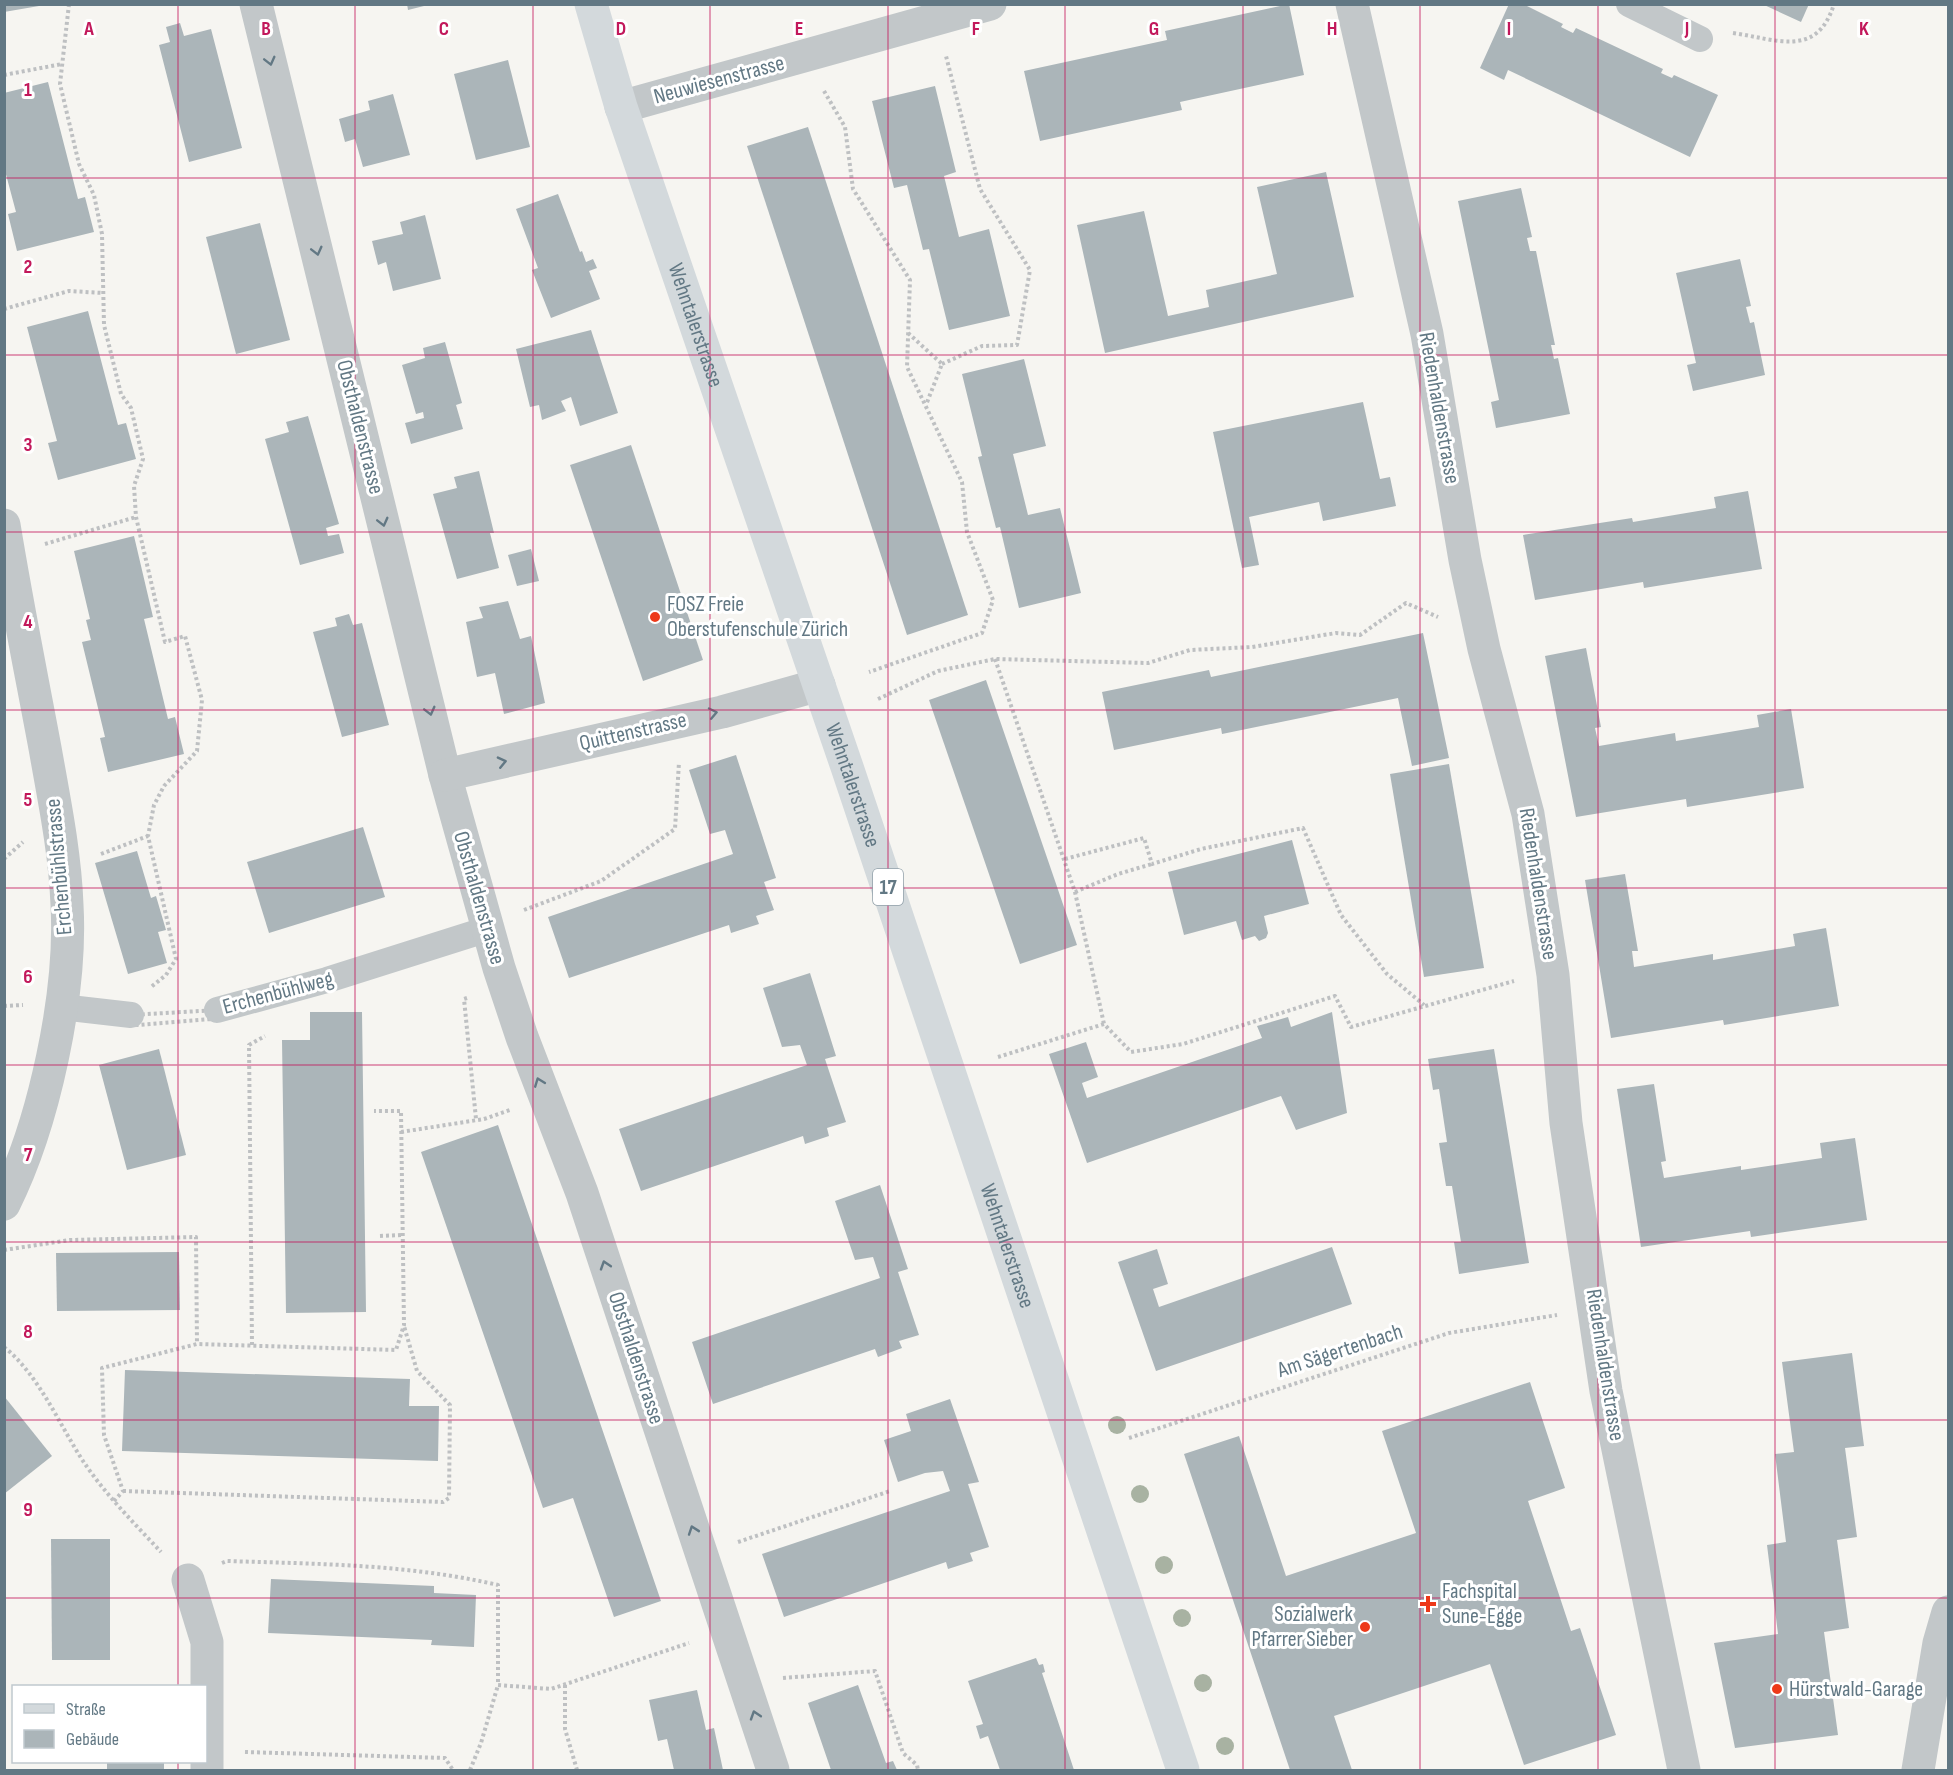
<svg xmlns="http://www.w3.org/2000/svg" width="1953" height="1775" font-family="'Sofia Sans Condensed',sans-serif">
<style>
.building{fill:#abb5b9}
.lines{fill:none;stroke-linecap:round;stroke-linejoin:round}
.path{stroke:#bec0c2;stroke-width:4;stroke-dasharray:3 3;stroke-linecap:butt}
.lane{stroke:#c2c7c9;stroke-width:26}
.street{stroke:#c2c7c9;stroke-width:33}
.primary{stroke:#d3d9dc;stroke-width:33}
.tree{fill:#a8b2a2}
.oneway{stroke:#627884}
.grid{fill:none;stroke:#c2185b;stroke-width:1.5;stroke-opacity:0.55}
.poi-dot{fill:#ed3919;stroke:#fff;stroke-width:2}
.labels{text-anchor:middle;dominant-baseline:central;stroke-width:6;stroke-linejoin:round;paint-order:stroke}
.shield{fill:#fff;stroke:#91a0a9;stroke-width:1.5}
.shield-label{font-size:21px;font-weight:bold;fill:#627884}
.street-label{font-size:22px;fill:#627884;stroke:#fff}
.poi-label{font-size:22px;fill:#627884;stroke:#fff;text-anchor:start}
.grid-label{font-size:20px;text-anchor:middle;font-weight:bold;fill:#c2185b;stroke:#fff;stroke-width:6;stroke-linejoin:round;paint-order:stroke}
</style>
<rect width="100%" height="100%" fill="#f6f5f1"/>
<g class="building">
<polygon points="4,4 39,4 39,6 4,12"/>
<polygon points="407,4 427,4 428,5 408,10"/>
<polygon points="1289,4 1304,75 1180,102 1182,110 1040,141 1024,71 1167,40 1165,31"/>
<polygon points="1509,4 1523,4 1563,24 1561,27 1573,33 1576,28 1663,69 1661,73 1672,78 1674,75 1718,95 1690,157 1508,70 1504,80 1480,68"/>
<polygon points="1762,4 1809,4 1801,22"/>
<polygon points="180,23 184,36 211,29 242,148 189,162 159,45 170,42 166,27"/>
<polygon points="508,60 530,147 476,160 454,74"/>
<polygon points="48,82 78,199 85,197 94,232 17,251 8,214 16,212 4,167 4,93"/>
<polygon points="935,86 956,172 944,176 959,237 989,229 1010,316 949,330 929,249 923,250 907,185 894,188 872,101"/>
<polygon points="393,94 410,155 363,167 355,139 345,142 339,119 370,110 368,101"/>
<polygon points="808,127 968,615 907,635 747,146"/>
<polygon points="1326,172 1354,297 1105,353 1077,225 1144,211 1168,316 1209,307 1206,290 1277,274 1257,187"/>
<polygon points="1521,188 1532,237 1527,238 1530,251 1536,251 1555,345 1551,345 1554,359 1558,358 1570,414 1496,428 1491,402 1499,400 1458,201"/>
<polygon points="558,194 580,252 582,251 586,262 593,259 597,268 589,271 600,299 551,318 532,270 538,268 516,209"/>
<polygon points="425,215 441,279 393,291 386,262 378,265 372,241 403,234 400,222"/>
<polygon points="260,223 290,340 236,354 206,237"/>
<polygon points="1740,259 1751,306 1746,307 1750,323 1754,322 1765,375 1693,391 1687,365 1696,363 1676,273"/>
<polygon points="88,311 118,425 126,423 136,459 58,480 48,443 57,441 27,327"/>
<polygon points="591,330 618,413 580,426 571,397 561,401 566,411 542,420 539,405 530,407 516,349"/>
<polygon points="445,342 462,403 456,405 463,429 411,444 405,423 424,418 423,412 416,414 402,365 425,358 423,348"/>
<polygon points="1024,359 1046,446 1013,454 1028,515 1060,508 1081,593 1019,608 1000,527 996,528 978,457 982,456 962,374"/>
<polygon points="1363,402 1380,479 1390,477 1396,506 1323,521 1319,502 1249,517 1259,565 1242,568 1213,432"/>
<polygon points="308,416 339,524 326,528 328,536 339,534 344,553 300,565 265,439 289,432 286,422"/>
<polygon points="631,445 703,660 643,681 570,465"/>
<polygon points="479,471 494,533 490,533 499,568 457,579 433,494 457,488 454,477"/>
<polygon points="1748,491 1762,569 1644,588 1643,582 1535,600 1523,535 1632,518 1633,522 1716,508 1714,497"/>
<polygon points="134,536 153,617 144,619 168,719 175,717 184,754 108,772 100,738 105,737 82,642 91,640 86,620 90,619 74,551"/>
<polygon points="531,549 539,581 517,586 508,555"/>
<polygon points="508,601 520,639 531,636 545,703 504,714 495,673 477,677 466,622 483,618 479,607"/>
<polygon points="349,614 353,625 362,623 389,725 342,737 313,632 337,626 335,618"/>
<polygon points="1423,633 1449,758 1412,766 1398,698 1222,734 1221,728 1114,750 1102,692 1209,670 1211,677"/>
<polygon points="1586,648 1601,727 1595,728 1599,746 1675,733 1676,741 1759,727 1757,715 1791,709 1804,788 1687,807 1686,799 1576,817 1545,656"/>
<polygon points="986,680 1077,945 1020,964 929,700"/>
<polygon points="736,755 776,878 764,882 774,910 756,916 759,924 731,933 729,925 569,978 548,917 733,854 725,830 710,834 689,770"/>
<polygon points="1449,764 1484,968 1424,977 1390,774"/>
<polygon points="363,827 385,897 269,933 247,862"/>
<polygon points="1292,840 1309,904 1264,916 1268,933 1266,938 1259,941 1255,936 1242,940 1236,921 1184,935 1168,872"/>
<polygon points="137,851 151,898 156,896 166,930 158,932 167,963 128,974 95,863"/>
<polygon points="1625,874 1638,951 1632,951 1634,967 1713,954 1713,960 1795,946 1793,934 1826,928 1839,1006 1724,1025 1723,1020 1611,1038 1585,880"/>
<polygon points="810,973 836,1056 825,1059 846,1122 827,1128 829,1136 805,1144 803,1136 641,1191 619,1129 807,1065 800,1045 782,1047 763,988"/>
<polygon points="310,1012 362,1012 366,1312 286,1313 282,1040 310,1040"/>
<polygon points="1332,1012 1347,1113 1296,1130 1281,1096 1087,1163 1049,1054 1086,1042 1098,1077 1082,1083 1087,1098 1262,1038 1257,1026 1288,1017 1291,1027"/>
<polygon points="159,1049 186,1155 127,1170 99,1065"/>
<polygon points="1494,1049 1529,1263 1459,1274 1454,1242 1461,1242 1452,1186 1446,1186 1439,1143 1447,1142 1439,1089 1433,1090 1428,1059"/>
<polygon points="1654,1084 1666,1161 1661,1162 1664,1178 1741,1166 1741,1170 1822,1158 1820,1143 1855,1138 1867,1220 1751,1237 1750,1231 1641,1247 1617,1089"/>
<polygon points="498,1125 661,1601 614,1617 573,1498 543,1508 421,1152"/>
<polygon points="880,1185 908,1269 898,1272 919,1335 899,1341 902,1348 878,1357 875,1349 713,1404 692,1342 880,1278 873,1257 855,1260 835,1201"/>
<polygon points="1332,1247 1352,1304 1156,1371 1118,1262 1157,1249 1168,1284 1153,1289 1159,1307"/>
<polygon points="179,1252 180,1310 57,1311 56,1253"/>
<polygon points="1852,1353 1864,1446 1845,1448 1857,1537 1837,1540 1849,1628 1824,1632 1838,1735 1735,1748 1714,1643 1778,1634 1767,1545 1786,1542 1775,1454 1794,1452 1782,1362"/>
<polygon points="125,1370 410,1379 409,1406 439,1406 438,1461 122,1451"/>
<polygon points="1530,1382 1565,1488 1528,1501 1571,1631 1580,1628 1616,1735 1524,1765 1490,1664 1334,1716 1352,1770 1290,1770 1184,1454 1239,1436 1286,1576 1416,1533 1382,1431"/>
<polygon points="4,1396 52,1456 4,1494"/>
<polygon points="950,1399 979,1482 968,1484 989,1547 970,1553 973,1561 948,1569 946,1562 784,1617 762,1554 950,1491 943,1471 925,1473 898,1482 884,1440 911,1431 906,1414"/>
<polygon points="51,1539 110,1539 110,1660 52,1660"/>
<polygon points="271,1579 434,1586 434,1593 476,1595 474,1647 431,1645 432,1640 268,1633"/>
<polygon points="1036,1658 1039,1665 1043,1664 1045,1672 1042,1673 1074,1770 1000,1770 988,1736 980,1739 976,1726 983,1724 968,1681"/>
<polygon points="858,1685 886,1763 893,1761 897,1770 831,1770 808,1703"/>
<polygon points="697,1690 706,1730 714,1728 723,1770 674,1770 667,1739 658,1741 649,1700"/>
<rect x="107" y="1762" width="57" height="8"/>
</g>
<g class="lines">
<g class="path">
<polyline points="69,4 60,84 79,164 94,195 102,234 104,325 121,394 131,408 143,459 134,486 136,517 165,642 185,636 202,700 197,751 164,786 154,805 148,836 176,959 166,975 151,987"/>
<path d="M 1733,33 C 1776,39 1817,59 1834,4"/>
<polyline points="4,75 62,64"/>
<polyline points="824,91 845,127 853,189 910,280 907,367 962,482 967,532 993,600 982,633 869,672"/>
<polyline points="4,309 69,291 103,293"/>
<polyline points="908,333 942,364 926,405"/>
<polyline points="942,364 982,346 1017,345 1030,270 980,189 946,56"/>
<polyline points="45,544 136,517"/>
<polyline points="995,659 1075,892 1104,1024"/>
<polyline points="878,699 938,671 995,659 1148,663 1190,650 1252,647 1336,633 1360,635 1406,603 1438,617"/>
<polyline points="101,854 148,836"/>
<polyline points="4,859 23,842"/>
<polyline points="1065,859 1144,838 1152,864 1201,849 1303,828 1341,915 1387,974 1424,1005"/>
<polyline points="1075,892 1118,874 1152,864"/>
<polyline points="524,910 601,881 675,829 679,762"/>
<polyline points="467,998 464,999 476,1119"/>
<polyline points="4,1006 23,1005"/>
<polygon points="217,1010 212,1019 137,1025 131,1015"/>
<polyline points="998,1057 1104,1024 1131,1052 1183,1044 1335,996 1351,1027 1514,981"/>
<polyline points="401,1132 484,1119 510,1110"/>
<polyline points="380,1236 402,1235"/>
<polyline points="4,1250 70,1240 196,1237 197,1344"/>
<polyline points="252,1345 249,1045 265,1036"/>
<path d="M 4,1347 C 39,1375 59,1424 83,1461 C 105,1494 134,1523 161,1552"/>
<polyline points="1129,1438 1449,1333 1557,1315"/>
<polyline points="123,1491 443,1502 449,1498 450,1405 417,1371 404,1326"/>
<polyline points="114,1501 123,1491 104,1435 102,1368 197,1344 396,1350 404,1325 401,1111 374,1111"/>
<polyline points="738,1542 890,1491"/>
<path d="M 222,1563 L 227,1561 C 319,1564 407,1564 498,1585 L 498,1685 L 551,1689 L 689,1643"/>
<polyline points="783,1678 875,1671 903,1753 917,1765 918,1770"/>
<polyline points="565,1685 565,1729 577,1770"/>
<polyline points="245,1752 445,1758 453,1770"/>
<polyline points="470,1770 481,1743 498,1685"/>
</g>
<g class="lane">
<polyline points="1629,4 1700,39"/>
<polyline points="61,1007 131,1015"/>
<polyline points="217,1010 327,980 488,929"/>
</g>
<g class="street">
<polyline points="256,4 445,775 499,968 522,1037 582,1193 773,1770"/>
<polyline points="1352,4 1427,334 1465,560 1484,649 1528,814 1553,975 1566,1123 1606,1391 1684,1770"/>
<polyline points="621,107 990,4"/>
<path d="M 4,525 C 16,599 31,673 45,748 C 54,799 65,852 67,905 C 72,994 44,1124 4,1204"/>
<polyline points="445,775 722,712 819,685"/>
<polyline points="188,1580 207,1642 207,1770"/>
<polyline points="1918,1770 1939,1643 1948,1612"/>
</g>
<path class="primary" id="s1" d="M 591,4 L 621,107 L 847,767 L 1183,1770"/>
</g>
<g class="tree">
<circle cx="1117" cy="1425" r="9"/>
<circle cx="1140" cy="1494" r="9"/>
<circle cx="1164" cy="1565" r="9"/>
<circle cx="1182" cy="1618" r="9"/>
<circle cx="1203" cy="1683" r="9"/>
<circle cx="1225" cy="1746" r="9"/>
</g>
<defs><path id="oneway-chevron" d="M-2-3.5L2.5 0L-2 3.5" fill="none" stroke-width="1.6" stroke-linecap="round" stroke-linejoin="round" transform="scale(1.5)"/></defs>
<g class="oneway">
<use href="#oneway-chevron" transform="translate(270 61) rotate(76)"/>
<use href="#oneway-chevron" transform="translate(317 251) rotate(76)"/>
<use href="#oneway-chevron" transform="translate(383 522) rotate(76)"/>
<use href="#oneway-chevron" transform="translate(430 711) rotate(76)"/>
<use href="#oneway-chevron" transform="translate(713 713) rotate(-12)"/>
<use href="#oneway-chevron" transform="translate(502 762) rotate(-13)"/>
<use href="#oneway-chevron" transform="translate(539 1082) rotate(-111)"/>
<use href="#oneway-chevron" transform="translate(605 1265) rotate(-108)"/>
<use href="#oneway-chevron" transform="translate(693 1530) rotate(-109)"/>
<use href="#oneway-chevron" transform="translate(755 1715) rotate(-108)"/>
</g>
<path class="grid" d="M 178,4 L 178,1686M 355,4 L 355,1770M 533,4 L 533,1770M 710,4 L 710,1770M 888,4 L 888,1770M 1065,4 L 1065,1770M 1243,4 L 1243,1770M 1420,4 L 1420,1770M 1598,4 L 1598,1770M 1775,4 L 1775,1770M 4,178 L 1948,178M 4,355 L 1948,355M 4,532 L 1948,532M 4,710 L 1948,710M 4,888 L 1948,888M 4,1065 L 1948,1065M 4,1242 L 1948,1242M 4,1420 L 1948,1420M 4,1598 L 1948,1598M 178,1762 L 178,1770"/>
<g class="poi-dot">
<circle cx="655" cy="617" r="6"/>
<path d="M1425 1595h6v6h6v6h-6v6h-6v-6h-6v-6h6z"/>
<circle cx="1365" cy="1627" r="6"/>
<circle cx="1777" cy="1689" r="6"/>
</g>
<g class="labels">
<rect class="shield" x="873" y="869" width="30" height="36" rx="4.5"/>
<g class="shield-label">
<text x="888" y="887">17</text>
</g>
<g class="street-label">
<text transform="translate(719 80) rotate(-15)">Neuwiesenstrasse</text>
<text stroke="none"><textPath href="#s1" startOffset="338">Wehntalerstrasse</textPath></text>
<text transform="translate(1439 408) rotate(80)">Riedenhaldenstrasse</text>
<text transform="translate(360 427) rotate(76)">Obsthaldenstrasse</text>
<text transform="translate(633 732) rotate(-13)">Quittenstrasse</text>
<text stroke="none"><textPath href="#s1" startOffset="824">Wehntalerstrasse</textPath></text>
<text transform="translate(59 867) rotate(-95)">Erchenbühlstrasse</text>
<text transform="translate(1538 884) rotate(81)">Riedenhaldenstrasse</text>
<text transform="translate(479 898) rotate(74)">Obsthaldenstrasse</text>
<text transform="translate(278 993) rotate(-15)">Erchenbühlweg</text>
<text stroke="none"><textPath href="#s1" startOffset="1310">Wehntalerstrasse</textPath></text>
<text transform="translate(1340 1351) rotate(-18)">Am Sägertenbach</text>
<text transform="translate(636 1358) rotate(72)">Obsthaldenstrasse</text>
<text transform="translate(1605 1365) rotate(81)">Riedenhaldenstrasse</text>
</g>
<g class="poi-label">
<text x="667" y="604">FOSZ Freie<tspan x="667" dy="25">Oberstufenschule Zürich</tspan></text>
<text x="1442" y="1591">Fachspital<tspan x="1442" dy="25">Sune-Egge</tspan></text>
<text x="1353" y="1614" text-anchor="end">Sozialwerk<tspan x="1353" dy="25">Pfarrer Sieber</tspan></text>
<text x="1789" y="1689">Hürstwald-Garage</text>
</g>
</g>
<g class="grid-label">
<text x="89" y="35">A</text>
<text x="266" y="35">B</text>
<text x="444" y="35">C</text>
<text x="621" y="35">D</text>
<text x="799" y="35">E</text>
<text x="976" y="35">F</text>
<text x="1154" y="35">G</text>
<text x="1332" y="35">H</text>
<text x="1509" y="35">I</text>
<text x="1687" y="35">J</text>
<text x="1864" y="35">K</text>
<text x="28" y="96">1</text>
<text x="28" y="273">2</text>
<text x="28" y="451">3</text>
<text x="28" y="628">4</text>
<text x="28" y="806">5</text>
<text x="28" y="983">6</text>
<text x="28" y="1161">7</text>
<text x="28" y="1338">8</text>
<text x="28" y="1516">9</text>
</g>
<rect width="1953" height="1775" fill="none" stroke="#627884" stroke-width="12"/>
<rect x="12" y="1685" width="195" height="78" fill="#ffffff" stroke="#c0c9ce" stroke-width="1.5"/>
<rect x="24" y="1704" width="30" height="9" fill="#d3d9dc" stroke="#c0c9ce" stroke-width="1.5"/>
<text x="66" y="1715" font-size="18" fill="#627884">Straße</text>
<rect x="24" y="1730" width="30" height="18" fill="#abb5b9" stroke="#c0c9ce" stroke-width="1.5"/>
<text x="66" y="1745" font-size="18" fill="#627884">Gebäude</text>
</svg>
